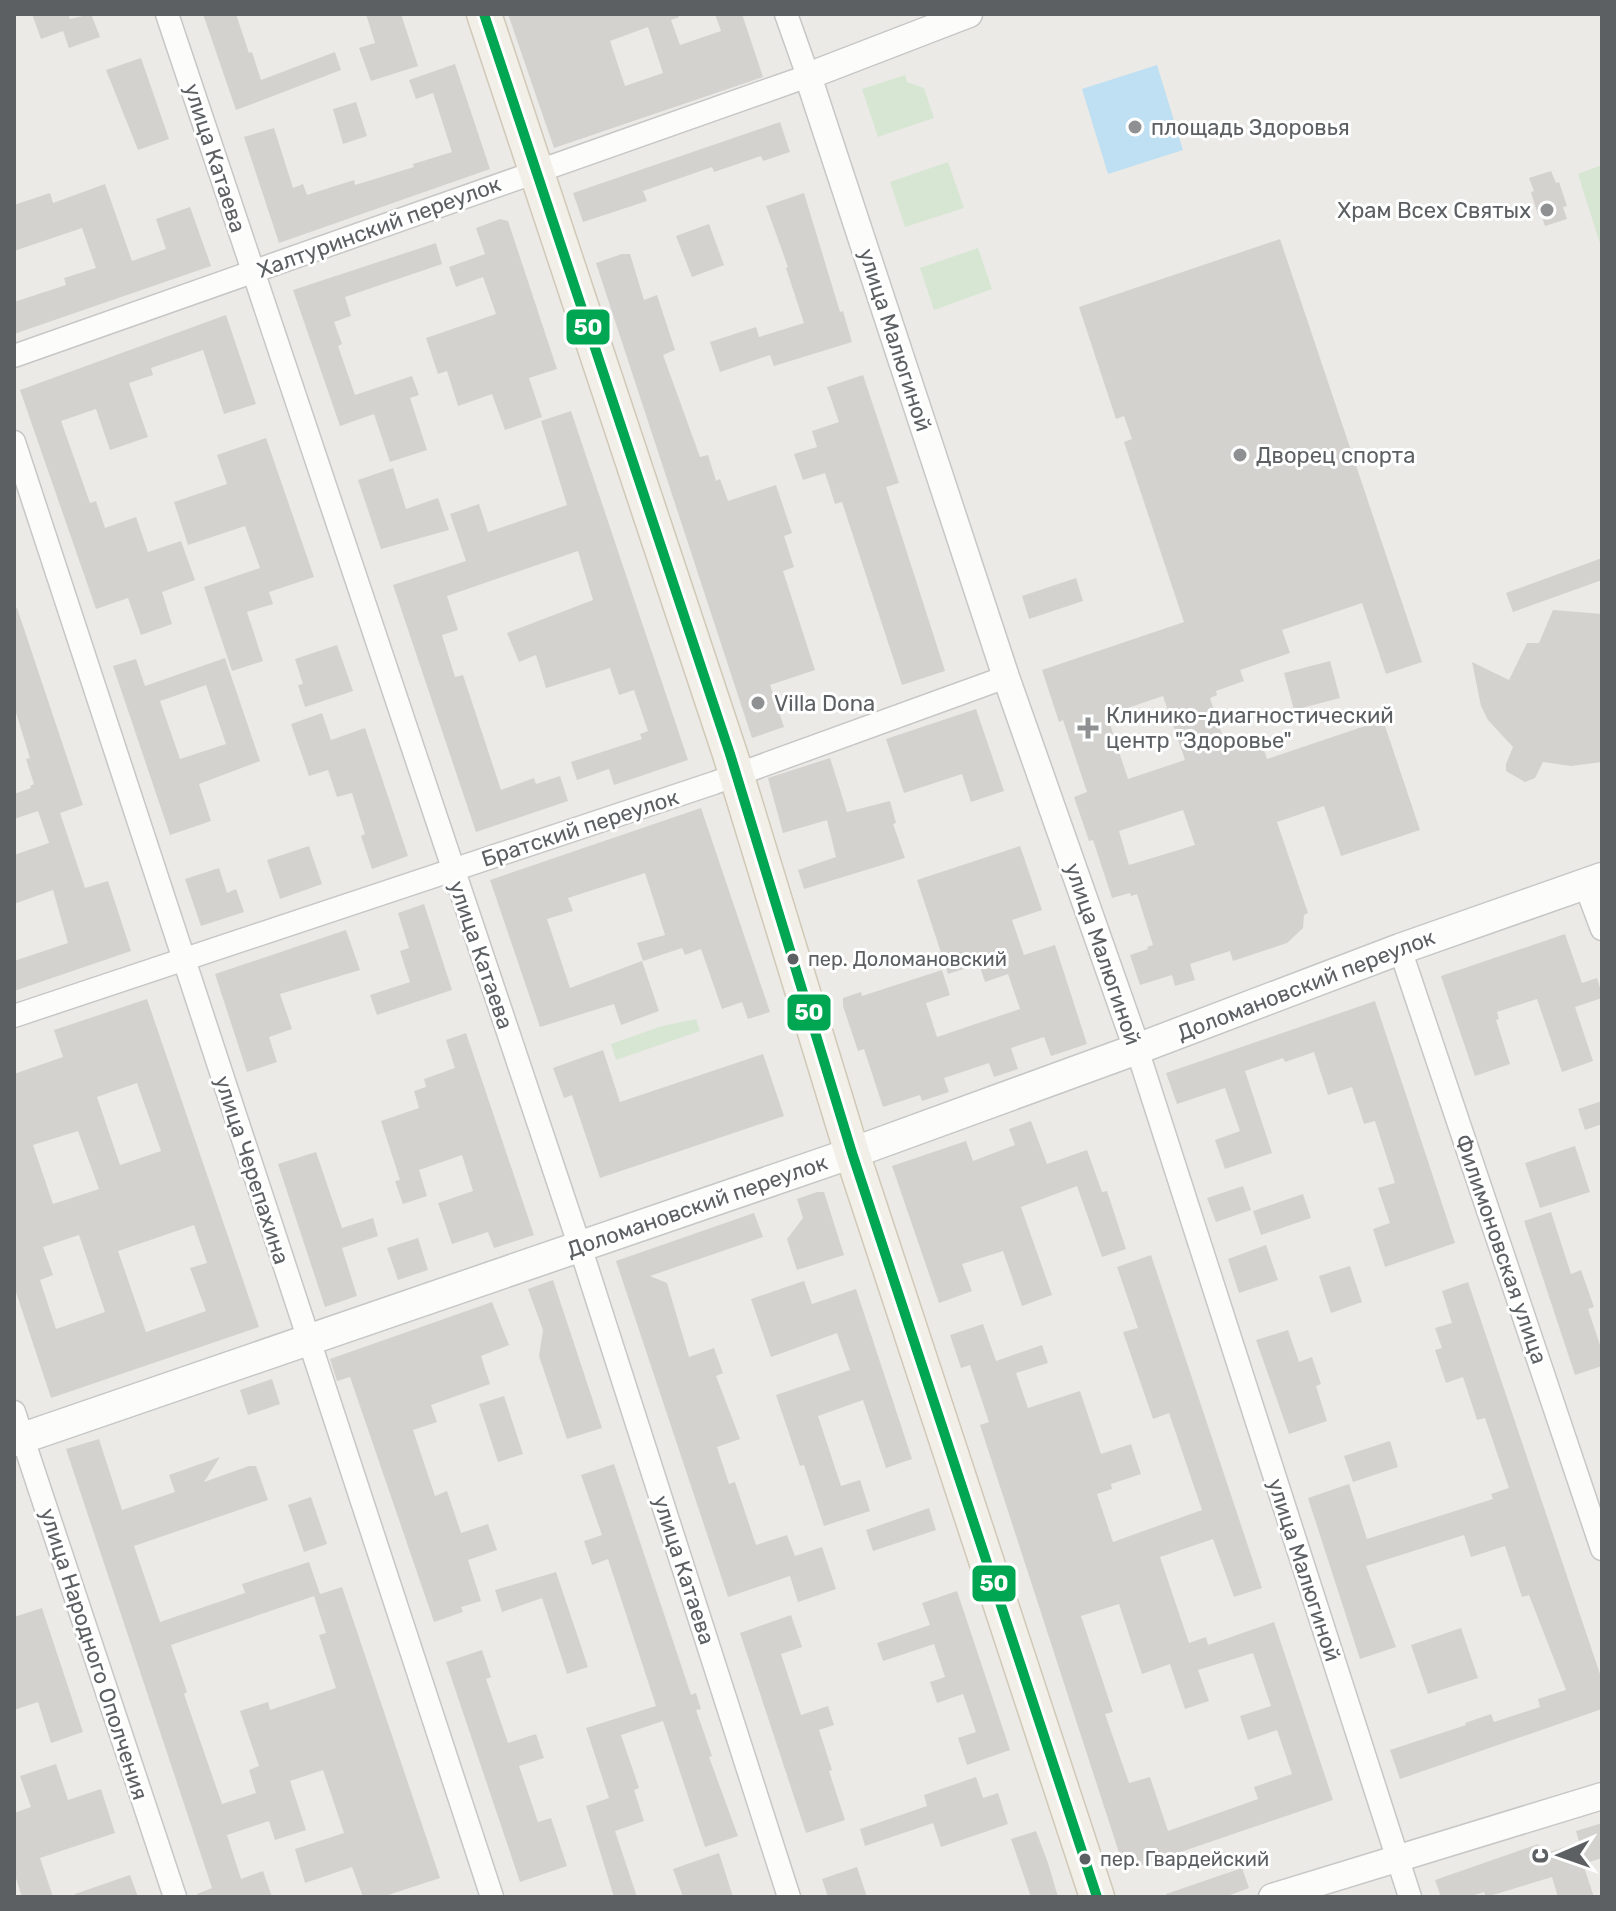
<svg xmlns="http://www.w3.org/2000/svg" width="1616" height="1911" font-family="Rubik,sans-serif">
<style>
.green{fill:#d7e6d3}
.water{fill:#bee0f2}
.building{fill:#d3d2cf;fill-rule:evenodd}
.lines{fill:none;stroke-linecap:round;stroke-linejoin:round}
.minor-casing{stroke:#c7c7c7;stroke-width:25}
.tertiary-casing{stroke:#c7c7c7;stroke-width:29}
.secondary-casing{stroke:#c6c7c7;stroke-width:33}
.primary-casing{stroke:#d1c8b7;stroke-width:37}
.minor{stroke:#fcfcfb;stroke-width:22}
.tertiary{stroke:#fcfcfb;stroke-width:26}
.secondary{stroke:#fcfcfb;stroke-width:30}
.primary{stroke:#f2efe8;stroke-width:34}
.bus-1-casing{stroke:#fff;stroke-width:16}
.bus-1{stroke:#00a651;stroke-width:10}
.poi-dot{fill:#8e9091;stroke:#fff;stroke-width:3}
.bus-dot{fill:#5c6063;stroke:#fff;stroke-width:3}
.labels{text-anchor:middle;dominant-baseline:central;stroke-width:6;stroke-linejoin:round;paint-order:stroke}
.bus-label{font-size:20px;fill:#5c6063;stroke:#fff;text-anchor:start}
.poi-label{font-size:22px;fill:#5c6063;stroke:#fff;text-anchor:start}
.street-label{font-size:22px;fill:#5c6063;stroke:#fff}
.line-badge{stroke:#fff;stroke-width:3}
.badge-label{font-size:22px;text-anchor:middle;font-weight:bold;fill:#fff}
</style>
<rect width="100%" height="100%" fill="#ebeae6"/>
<g class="green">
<polygon points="905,75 907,82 924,88 934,118 878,137 862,89"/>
<polygon points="948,162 964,208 905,227 890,182"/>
<polygon points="1602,165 1602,250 1578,174"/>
<polygon points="978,248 992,289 934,310 920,268"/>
<polygon points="696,1019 700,1031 616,1060 611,1044 662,1026"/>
</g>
<polygon class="water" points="1157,65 1183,150 1108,174 1082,89"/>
<g class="building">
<polygon points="32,14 68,14 70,19 91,14 100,37 69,48 63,31 41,39"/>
<polygon points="203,14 236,14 249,53 252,52 261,80 335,52 341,70 236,110"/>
<polygon points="366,14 401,14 418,66 371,81 359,48 375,43"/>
<path d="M 508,14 L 678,14 L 679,17 L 671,20 L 680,45 L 721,31 L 715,14 L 742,14 L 763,77 L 554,148 ZM 648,27 L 663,73 L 625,86 L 610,41 Z"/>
<polygon points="141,58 169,139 138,150 106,70"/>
<polygon points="455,64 490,169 279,243 244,137 274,128 293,188 303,184 307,195 354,180 355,185 414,167 413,164 452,152 433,93 416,99 409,80"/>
<polygon points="356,102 367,136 343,144 333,109"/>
<polygon points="780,122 790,152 763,161 761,156 714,172 712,167 643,191 647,201 583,222 573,193"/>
<polygon points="1551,171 1556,183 1559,182 1567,206 1563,207 1567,219 1545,226 1541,214 1538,215 1531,192 1534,191 1529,178"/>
<polygon points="105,184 132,261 166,249 156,219 190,207 211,266 14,334 14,302 66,285 64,278 96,268 82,228 14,251 14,205 50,193 53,203"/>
<polygon points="804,193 840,312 843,311 852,342 774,366 770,355 720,372 710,342 756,327 759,337 804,323 786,268 788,267 766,206"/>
<polygon points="500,219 508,221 557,369 529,378 542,417 505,430 492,394 458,406 447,371 438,374 426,338 496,314 483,277 456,287 449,267 485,254 476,228"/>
<polygon points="709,224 724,265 692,277 676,236"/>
<path d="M 1280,239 L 1422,662 L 1386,674 L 1362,603 L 1282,630 L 1290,653 L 1240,670 L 1244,681 L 1216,691 L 1217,695 L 1210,698 L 1226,746 L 1259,735 L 1267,759 L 1383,720 L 1420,830 L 1341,856 L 1324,806 L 1277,822 L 1308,913 L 1304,915 L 1303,928 L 1287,943 L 1233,961 L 1230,951 L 1190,964 L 1195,980 L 1175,986 L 1172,975 L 1140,985 L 1130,955 L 1148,949 L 1147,947 L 1153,945 L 1137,894 L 1131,896 L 1130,893 L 1112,898 L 1093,840 L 1089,841 L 1074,797 L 1087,792 L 1063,720 L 1059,722 L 1042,670 L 1184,622 L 1124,442 L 1132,439 L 1124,416 L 1116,419 L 1079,307 ZM 1163,696 L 1185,760 L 1128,779 L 1107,715 ZM 1183,810 L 1195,845 L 1129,865 L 1119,831 Z"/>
<polygon points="436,243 442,264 345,297 351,316 334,322 342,344 338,346 355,395 412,376 419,395 410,398 427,450 390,462 374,414 340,426 293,290"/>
<polygon points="622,254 630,254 644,300 657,295 675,350 663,355 700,457 708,455 716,481 720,479 728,501 776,485 792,533 784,536 794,567 783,571 815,670 770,685 784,727 752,738 596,263"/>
<polygon points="226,315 256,404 224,414 203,350 151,368 153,375 129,383 148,437 110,450 96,409 61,421 90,503 96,501 105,528 136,517 148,552 181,541 195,580 162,592 172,624 141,635 128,598 96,609 20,390"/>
<polygon points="863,375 899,483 886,487 945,671 902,685 842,502 835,504 825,473 803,480 794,454 817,447 812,431 839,422 827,387"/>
<polygon points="571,411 688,760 614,785 609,769 577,780 571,762 642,739 640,734 648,731 634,690 619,695 610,668 546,688 536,655 519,662 507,633 593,600 578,551 447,596 458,630 442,635 455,677 463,675 501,790 534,778 536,784 560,776 568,801 476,832 393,585 466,561 450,514 479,504 488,532 567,505 541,421"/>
<polygon points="266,438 314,577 269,592 273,604 247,612 263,661 232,671 204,587 260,568 245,526 188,545 174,502 227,484 217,455"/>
<polygon points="393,468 406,509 438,498 449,530 381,549 358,480"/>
<polygon points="1602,558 1602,580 1513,612 1506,593"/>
<polygon points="1076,578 1083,601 1029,619 1022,596"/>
<polygon points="17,608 83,805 60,813 85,888 108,881 131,951 14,991 14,961 68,943 53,890 14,904 14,855 49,843 38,811 14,819 14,794 31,788 30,786 34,784 26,759 30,758 14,706 14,609"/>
<polygon points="1553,610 1602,614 1602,762 1571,766 1543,762 1535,778 1525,782 1506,771 1506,764 1513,747 1488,720 1481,706 1472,662 1509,680 1527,643 1539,643"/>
<polygon points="337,645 353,691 305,707 298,685 303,684 295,659"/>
<path d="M 225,658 L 260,761 L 199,784 L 211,821 L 170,835 L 113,666 L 136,659 L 145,686 ZM 206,685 L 226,744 L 180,759 L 160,701 Z"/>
<polygon points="1330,661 1340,698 1294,710 1284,673"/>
<polygon points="976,709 1004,791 971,802 962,774 904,793 886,739"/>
<polygon points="322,713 331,740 365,728 408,856 372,869 361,836 365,834 352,793 337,797 328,770 309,776 291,724"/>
<polygon points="830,758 847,812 890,801 896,823 893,824 905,858 804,889 798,870 836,857 827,820 783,833 768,778"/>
<polygon points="701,808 770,1012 748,1019 742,1002 722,1009 701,949 685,955 682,948 643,961 637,943 665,935 645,873 568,898 573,911 547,919 570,988 642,961 659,1011 621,1025 614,1004 540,1027 490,880"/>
<polygon points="309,846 322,884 280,899 267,860"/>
<polygon points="1020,846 1042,910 1012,920 1024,955 1055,945 1087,1044 1051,1056 1044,1037 1011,1048 1018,1069 994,1077 989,1063 944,1078 949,1092 922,1101 920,1095 883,1107 864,1049 858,1051 843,1006 843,998 861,992 862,996 942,970 950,995 926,1003 937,1037 1020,1009 1008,974 985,982 979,964 948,974 917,880"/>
<polygon points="219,868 227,893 236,889 244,912 201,926 185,879"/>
<polygon points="424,904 452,990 377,1015 370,995 410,982 400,951 409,948 398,913"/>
<polygon points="346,930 360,970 280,994 292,1029 269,1037 277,1062 247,1072 215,974"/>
<polygon points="1565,934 1582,983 1597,978 1602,994 1602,998 1575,1007 1593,1061 1562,1072 1537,999 1497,1012 1499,1019 1496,1020 1510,1064 1475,1076 1441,976"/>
<path d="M 147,999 L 259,1327 L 51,1398 L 14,1286 L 14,1074 L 63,1057 L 54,1030 ZM 137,1083 L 161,1151 L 120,1165 L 97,1097 ZM 78,1131 L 99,1189 L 53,1204 L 33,1145 ZM 194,1225 L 207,1263 L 190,1268 L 206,1311 L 146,1332 L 118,1251 ZM 79,1235 L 105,1312 L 56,1329 L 40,1280 L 53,1275 L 43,1247 Z"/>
<polygon points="1375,1001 1455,1243 1385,1267 1373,1229 1390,1223 1378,1188 1395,1183 1375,1121 1364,1124 1352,1087 1328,1095 1314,1052 1285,1062 1283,1058 1245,1071 1272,1153 1225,1169 1215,1140 1240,1131 1225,1088 1177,1104 1166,1073"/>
<polygon points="466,1033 534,1235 494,1248 488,1232 452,1244 438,1203 473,1191 462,1155 419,1170 427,1196 403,1204 395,1181 400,1180 381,1121 419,1108 414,1091 426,1087 424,1079 455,1068 446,1040"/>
<polygon points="603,1050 620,1102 763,1054 784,1116 600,1178 572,1095 564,1098 553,1068"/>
<polygon points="1602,1101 1602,1124 1585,1130 1578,1109"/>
<polygon points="1031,1121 1047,1164 1087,1150 1102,1192 1107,1191 1126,1249 1102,1257 1077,1186 1021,1207 1052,1295 1022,1306 1003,1251 962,1264 972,1291 939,1303 892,1166 966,1141 973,1161 1015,1145 1009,1129"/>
<polygon points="1575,1146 1590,1192 1540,1208 1525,1163"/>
<polygon points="316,1152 342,1228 373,1218 378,1236 342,1248 357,1296 325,1307 278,1164"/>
<polygon points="1243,1186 1251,1210 1216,1222 1207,1198"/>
<polygon points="817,1192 824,1192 844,1255 797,1270 787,1239 803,1218 797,1199"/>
<polygon points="1303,1194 1311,1218 1261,1235 1253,1211"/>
<polygon points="1551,1212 1571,1274 1581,1270 1594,1307 1588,1309 1602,1351 1602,1366 1575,1375 1524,1221"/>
<polygon points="754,1213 763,1237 650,1276 667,1283 689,1357 714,1348 723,1373 716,1376 740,1439 717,1447 729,1484 735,1482 756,1545 787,1535 795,1556 822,1547 836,1589 798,1602 790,1576 728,1597 616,1261"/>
<polygon points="418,1238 428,1270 398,1280 387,1248"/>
<polygon points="1266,1245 1278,1280 1239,1293 1228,1259"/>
<path d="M 1151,1255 L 1262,1588 L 1234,1597 L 1213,1539 L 1160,1557 L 1189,1643 L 1206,1637 L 1208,1645 L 1274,1622 L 1333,1800 L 1125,1871 L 980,1425 L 989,1422 L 970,1365 L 961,1368 L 950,1335 L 983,1324 L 996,1361 L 1042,1345 L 1048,1363 L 1016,1373 L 1028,1408 L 1080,1391 L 1101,1454 L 1131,1444 L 1141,1474 L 1111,1484 L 1112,1489 L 1097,1494 L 1113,1542 L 1202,1510 L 1169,1413 L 1153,1419 L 1123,1332 L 1138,1328 L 1117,1267 ZM 1119,1604 L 1142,1674 L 1170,1664 L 1185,1709 L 1209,1701 L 1198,1670 L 1253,1653 L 1271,1706 L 1240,1716 L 1248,1740 L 1277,1730 L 1292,1774 L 1254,1787 L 1258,1799 L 1168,1831 L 1150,1777 L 1129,1783 L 1105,1714 L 1113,1712 L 1081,1616 Z"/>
<polygon points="1350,1266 1362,1302 1331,1313 1319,1276"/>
<polygon points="553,1280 602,1428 567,1439 539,1356 543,1330 528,1289"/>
<polygon points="804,1281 812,1304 856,1289 912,1459 886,1468 863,1400 818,1416 841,1486 860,1480 870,1511 824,1526 804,1465 800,1466 776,1395 850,1370 837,1333 771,1357 751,1299"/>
<polygon points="1468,1282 1602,1680 1602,1709 1400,1779 1390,1750 1466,1725 1465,1723 1491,1714 1494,1722 1540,1707 1538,1699 1566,1690 1529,1595 1522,1597 1505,1546 1471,1557 1464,1535 1366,1566 1396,1647 1360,1659 1308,1498 1349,1484 1367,1539 1493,1499 1491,1494 1509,1488 1485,1418 1477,1420 1463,1377 1446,1383 1435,1350 1442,1348 1435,1328 1452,1323 1442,1291"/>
<polygon points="492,1302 509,1345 481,1356 490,1384 431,1405 437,1422 413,1430 435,1496 447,1491 461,1533 488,1524 497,1550 468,1560 481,1601 461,1607 463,1612 434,1622 350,1377 337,1381 330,1359"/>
<polygon points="1288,1330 1299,1362 1312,1357 1321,1384 1316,1386 1327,1421 1289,1434 1256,1340"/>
<polygon points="272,1379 280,1404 248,1415 240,1390"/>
<polygon points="504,1396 523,1454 498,1462 479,1404"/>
<polygon points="99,1439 122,1510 175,1492 169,1475 220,1457 204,1482 249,1466 256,1466 268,1500 134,1546 160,1622 245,1593 242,1584 309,1562 320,1594 171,1645 187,1692 184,1694 222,1804 256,1793 249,1770 259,1766 240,1711 268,1702 270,1710 336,1688 319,1635 326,1633 314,1596 342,1587 440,1878 382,1897 363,1897 352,1867 305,1883 295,1849 344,1833 323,1770 290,1781 306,1830 275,1840 269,1821 227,1835 241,1879 263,1871 272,1897 197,1897 197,1894 212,1888 66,1449"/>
<polygon points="1390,1441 1398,1467 1353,1482 1344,1456"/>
<polygon points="614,1464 691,1695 696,1693 701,1709 696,1710 712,1756 709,1757 738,1836 705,1847 663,1721 621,1735 639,1788 634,1790 644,1821 615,1831 637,1897 614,1897 586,1806 609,1798 586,1728 656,1706 608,1559 592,1565 584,1541 602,1535 581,1475"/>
<polygon points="311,1497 327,1544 304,1552 288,1505"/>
<polygon points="929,1508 936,1530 873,1551 866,1530"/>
<polygon points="556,1572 588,1667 567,1674 542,1598 502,1612 495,1590"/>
<polygon points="957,1591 1010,1750 967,1765 958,1738 976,1732 963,1694 937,1703 930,1682 945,1677 934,1644 883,1661 877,1643 930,1625 922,1603"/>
<polygon points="42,1608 83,1732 51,1743 38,1702 14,1710 14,1617"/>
<polygon points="791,1615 802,1647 781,1654 801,1715 828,1706 834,1725 819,1730 832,1770 829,1771 845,1820 806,1833 740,1633"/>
<polygon points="1461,1628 1478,1678 1428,1694 1411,1645"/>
<polygon points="482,1650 491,1677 486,1679 508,1743 536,1734 544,1758 519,1766 538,1822 551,1818 567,1866 520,1882 446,1662"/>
<polygon points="56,1764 68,1800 101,1789 115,1833 40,1858 53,1897 22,1897 14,1872 14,1813 31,1807 20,1776"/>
<polygon points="976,1777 983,1798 998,1793 1008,1824 941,1847 933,1823 865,1846 860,1829 927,1806 924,1795"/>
<polygon points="1602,1823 1602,1858 1583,1864 1594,1897 1558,1897 1552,1877 1486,1897 1484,1892 1468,1897 1441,1897 1435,1880 1538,1844 1541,1855 1579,1842 1576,1831"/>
<polygon points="1036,1831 1048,1863 1058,1897 1031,1897 1011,1839"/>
<polygon points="719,1853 733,1897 683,1897 673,1869"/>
<polygon points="857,1867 867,1897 828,1897 822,1879"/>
<polygon points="1242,1868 1249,1888 1225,1897 1167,1897 1166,1894"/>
<polygon points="130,1875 138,1897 75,1897 75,1894"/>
</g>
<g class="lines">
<g class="minor-casing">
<g id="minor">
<polyline points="167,14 586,1265 789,1897"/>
<polyline points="14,356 808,76 786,14"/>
<polyline points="14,442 492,1897"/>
<polyline points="1585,884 1602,929"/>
<polyline points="1400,949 1602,1549"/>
<polyline points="14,1016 714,783 1006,677"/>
<polyline points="1137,1049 1410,1897"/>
<polyline points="14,1412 175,1897"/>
</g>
</g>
<g class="tertiary-casing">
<g id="tertiary">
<polyline points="969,14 808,76 1006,677 1137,1049"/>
<polyline points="1272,1897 1602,1796"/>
</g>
</g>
<g class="secondary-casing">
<polyline id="secondary" points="14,1441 852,1153 1137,1049 1400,949 1602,878"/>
</g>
<g class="primary-casing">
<polyline id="primary" points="484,14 730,754 852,1153 1097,1897"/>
</g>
<use href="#minor" class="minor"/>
<use href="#tertiary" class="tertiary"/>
<use href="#secondary" class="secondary"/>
<use href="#primary" class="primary"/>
<g class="bus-1-casing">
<polyline id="bus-1" points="484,14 730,754 852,1153 1097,1897"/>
</g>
<use href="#bus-1" class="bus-1"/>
</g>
<g class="poi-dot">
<circle cx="1135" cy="127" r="8"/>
<circle cx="1547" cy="210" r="8"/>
<circle cx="1240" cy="455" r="8"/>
<circle cx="758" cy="703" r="8"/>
<path d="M1084 716h8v8h8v8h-8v8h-8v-8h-8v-8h8z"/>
</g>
<g class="bus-dot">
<circle cx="793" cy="959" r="7"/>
<circle cx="1085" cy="1859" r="7"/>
</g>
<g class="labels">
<g class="bus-label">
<text x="808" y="959">пер. Доломановский</text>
<text x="1100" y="1859">пер. Гвардейский</text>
</g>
<g class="poi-label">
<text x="1151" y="127">площадь Здоровья</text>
<text x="1531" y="210" text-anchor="end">Храм Всех Святых</text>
<text x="1256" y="455">Дворец спорта</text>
<text x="774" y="703">Villa Dona</text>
<text x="1106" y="715">Клинико-диагностический<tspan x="1106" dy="25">центр "Здоровье"</tspan></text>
</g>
<g class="street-label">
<text transform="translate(215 158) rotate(72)">улица Катаева</text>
<text transform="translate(379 227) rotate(-20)">Халтуринский переулок</text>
<text transform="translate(895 340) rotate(72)">улица Малюгиной</text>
<text transform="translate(580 828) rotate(-18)">Братский переулок</text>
<text transform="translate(1103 954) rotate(71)">улица Малюгиной</text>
<text transform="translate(481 955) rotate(71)">улица Катаева</text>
<text transform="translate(1306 985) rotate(-21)">Доломановский переулок</text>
<text transform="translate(252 1170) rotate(72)">улица Черепахина</text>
<text transform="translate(697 1206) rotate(-19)">Доломановский переулок</text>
<text transform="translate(1501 1249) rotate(71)">Филимоновская улица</text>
<text transform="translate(684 1570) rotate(72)">улица Катаева</text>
<text transform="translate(1304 1570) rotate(72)">улица Малюгиной</text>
<text transform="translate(94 1654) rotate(72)">улица Народного Ополчения</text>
</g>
</g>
<g class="line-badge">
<rect x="565" y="308" width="46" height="38" rx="8" fill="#00a651"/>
<rect x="786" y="993" width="46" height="39" rx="8" fill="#00a651"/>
<rect x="971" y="1564" width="46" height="39" rx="8" fill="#00a651"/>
</g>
<g class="badge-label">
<text x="588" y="335">50</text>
<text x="809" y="1020">50</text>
<text x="994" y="1591">50</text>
</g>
<rect width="1616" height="1911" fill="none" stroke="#5c6063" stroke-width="32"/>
<g transform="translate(1560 1855) rotate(268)" stroke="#ffffff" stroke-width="6" paint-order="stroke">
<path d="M0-6L14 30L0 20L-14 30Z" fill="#5c6063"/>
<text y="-12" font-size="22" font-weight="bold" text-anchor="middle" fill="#5c6063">С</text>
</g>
</svg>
